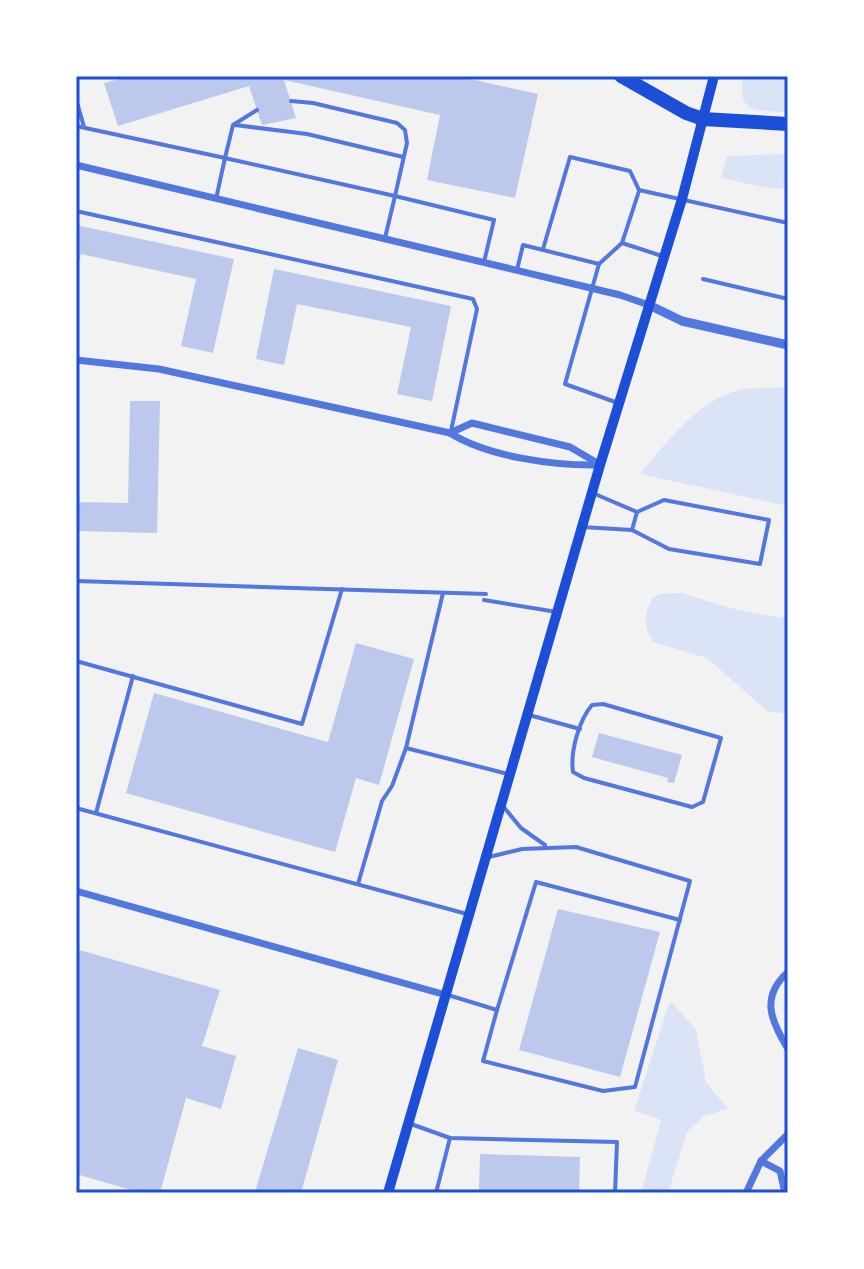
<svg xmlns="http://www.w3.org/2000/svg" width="864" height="1269" font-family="'Archivo Narrow',sans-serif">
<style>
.green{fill:#dbe4f7}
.building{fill:#bdc9ec}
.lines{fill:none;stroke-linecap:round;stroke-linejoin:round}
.service{stroke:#5277de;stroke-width:4}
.minor{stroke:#5277de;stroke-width:7}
.tertiary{stroke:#5277de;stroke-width:9}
.secondary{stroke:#1d4ed8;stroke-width:10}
.motorway{stroke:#1d4ed8;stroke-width:14}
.neatline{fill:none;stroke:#1d4ed8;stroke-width:3}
</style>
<rect width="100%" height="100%" fill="#f2f2f2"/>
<g class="green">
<path d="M 744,76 L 788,76 L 788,112 C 758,111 735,114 744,76 Z"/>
<polygon points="788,154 788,189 768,188 721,178 727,156"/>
<path d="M 788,387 L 788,506 L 640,474 C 667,442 700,397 744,389 C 758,387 774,388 788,387 Z"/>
<path d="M 682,593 L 730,608 L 781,618 L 788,612 L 788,714 L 767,711 L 707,658 L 653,642 C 643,625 644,616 652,598 L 661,594 Z"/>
<polygon points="670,1001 696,1029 706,1082 728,1109 704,1116 687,1132 668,1193 641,1193 661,1120 634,1111"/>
</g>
<g class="building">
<polygon points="131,76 456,76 538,94 515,198 427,180 440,115 284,80 296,118 262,125 249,86 118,126 104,83"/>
<polygon points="76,225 234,259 213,353 181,346 196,279 81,254 76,273"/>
<polygon points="274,269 451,306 432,401 397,394 411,327 297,304 284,365 256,359"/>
<polygon points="130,401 160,401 157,533 76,531 76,502 128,503"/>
<polygon points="356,643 414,659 379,785 356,778 335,852 126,793 154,693 328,742"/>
<polygon points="599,733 682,755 674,783 667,782 668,778 592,757"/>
<polygon points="558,909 660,932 620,1077 519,1050"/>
<polygon points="76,949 220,990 202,1046 236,1056 221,1109 186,1098 160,1193 142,1193 76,1174"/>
<polygon points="298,1048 338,1060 301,1193 257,1193 255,1192"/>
<polygon points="480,1154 580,1157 579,1193 479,1191"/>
</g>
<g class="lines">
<g class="service">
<polyline points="76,99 84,127"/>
<polyline points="235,125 307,134 403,157"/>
<polyline points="76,126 225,158 233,125 257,110"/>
<polyline points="216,199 225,158 395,196 407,143 405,130 397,123 313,103 291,101"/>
<polyline points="76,211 473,299 477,309 451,431"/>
<polyline points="385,238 395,196 494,220 484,262"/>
<polyline points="622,243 662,256"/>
<polyline points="543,249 570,157 630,171 639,190 788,223"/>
<polyline points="599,264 622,243 639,191"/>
<polyline points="517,270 523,245 599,264 565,384 618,403"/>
<polyline points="703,279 788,299"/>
<polyline points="582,527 632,530 669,549 760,564 769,520 664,500 637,512 595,494"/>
<polyline points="632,530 637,512"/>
<polyline points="76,581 486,594"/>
<polyline points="484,600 557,612"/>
<polyline points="76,661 302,724 342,589"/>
<path d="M 603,704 L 721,738 L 703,802 L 692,807 L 584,778 L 573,772 C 570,752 579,720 592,705 Z"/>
<polyline points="529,715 580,729"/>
<polyline points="406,748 508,774"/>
<polyline points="502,805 521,828 545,845"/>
<polyline points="76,808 467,914"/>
<polyline points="96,813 133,676"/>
<polyline points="489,857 522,849 576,847 690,881 635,1087 603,1091 483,1061 497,1010"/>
<polyline points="358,884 382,801 392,786 406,748 443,593"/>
<polyline points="448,995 497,1010 536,882 680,920"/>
<polyline points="411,1124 450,1138 617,1142 615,1193"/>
<polyline points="436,1193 450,1138"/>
</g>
<g class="minor">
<polyline points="76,165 620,295 649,305"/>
<path d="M 76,360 L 159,369 L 450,433 C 488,457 556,466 600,465"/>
<polyline points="450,433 472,423 570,447 599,464"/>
<polyline points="76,891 446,995"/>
<path d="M 788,972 C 760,997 771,1021 788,1049"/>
<polyline points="761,1161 780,1171 785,1193"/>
<polyline points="746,1193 761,1161 788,1134"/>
</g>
<polyline class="tertiary" points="649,305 682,321 788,345"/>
<polyline class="secondary" points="388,1193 600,465 682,199 714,76"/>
<polyline class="motorway" points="621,76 686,113 703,119 788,124"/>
</g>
<rect width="864" height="1269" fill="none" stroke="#ffffff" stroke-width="156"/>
<rect x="78" y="78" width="708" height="1113" class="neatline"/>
</svg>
